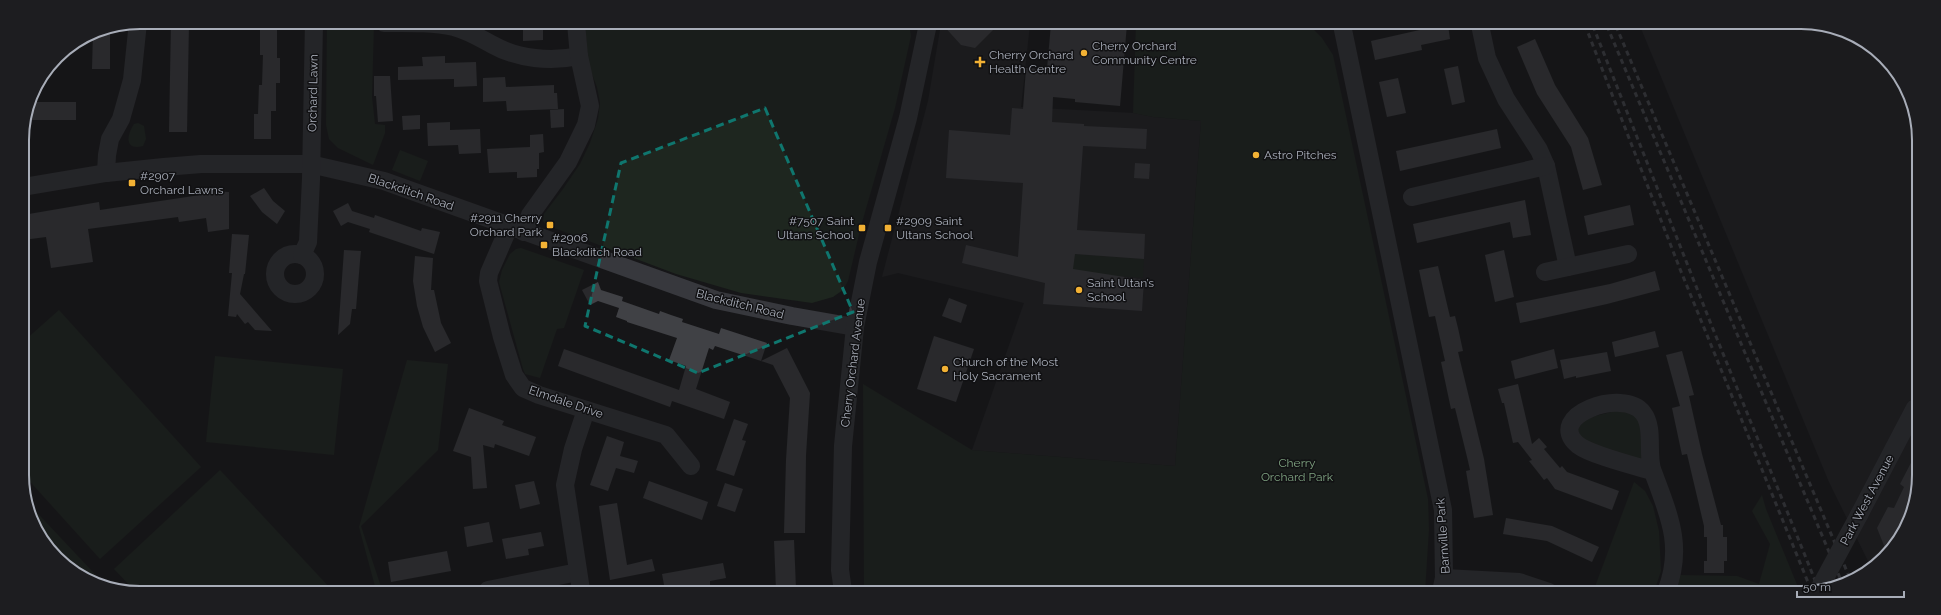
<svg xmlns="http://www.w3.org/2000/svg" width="1941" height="615" font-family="Raleway,sans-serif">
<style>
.built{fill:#222225}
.green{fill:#1e261f}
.building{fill:#404145}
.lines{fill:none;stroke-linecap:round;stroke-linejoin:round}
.minor{stroke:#37383d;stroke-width:18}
.rail{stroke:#4a4c52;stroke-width:3;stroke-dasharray:5 4;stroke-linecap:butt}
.minor-bridge{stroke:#37383d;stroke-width:18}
.marked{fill:none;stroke:#0f766e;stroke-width:3;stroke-dasharray:8 5;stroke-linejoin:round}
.poi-dot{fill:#f2b134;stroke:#111113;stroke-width:1.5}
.labels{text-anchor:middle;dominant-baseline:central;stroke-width:3;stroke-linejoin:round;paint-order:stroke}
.poi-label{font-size:12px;fill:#a8adb8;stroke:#111113;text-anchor:start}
.street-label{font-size:12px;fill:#a8adb8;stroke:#111113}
.park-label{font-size:12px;fill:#7fa381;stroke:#111113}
.rim{fill:none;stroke:#a8adb8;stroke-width:2}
</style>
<rect width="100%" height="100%" fill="#161618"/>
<g class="built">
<polygon points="941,24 1030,24 1021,107 1133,113 1153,117 1201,121 1175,466 972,450 1024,303 898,273 882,277 928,101"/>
<polygon points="1640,26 1831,26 1889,62 1917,118 1915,505 1899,541 1872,569 1829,482"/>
</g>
<g class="green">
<polygon points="327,22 374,23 372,97 375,124 385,125 385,133 373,165 338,148 329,139 326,125"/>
<polygon points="585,23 909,24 911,36 895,108 861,226 848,281 843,290 833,297 812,303 741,293 676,274 546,225 543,221 544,214 563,189 580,164 590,143 598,119 600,103 597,87 588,64"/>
<polygon points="1136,24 1309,25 1322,38 1333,55 1428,499 1429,529 1425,592 864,591 863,384 972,450 1175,466 1201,121 1153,117 1133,113"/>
<path d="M 138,123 L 144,126 L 146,139 L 143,146 C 125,151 126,136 134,124 Z"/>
<polygon points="400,150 428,161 420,181 392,170"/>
<polygon points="521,248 584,270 564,328 557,329 540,378 525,374 523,369 499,282 502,270 510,254 516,249"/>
<polygon points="1071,254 1144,259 1143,278 1053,271"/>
<polygon points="59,310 201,467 100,559 24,475 23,342"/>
<polygon points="215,356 343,369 334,455 206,442"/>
<polygon points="407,360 448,364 438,450 361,526 382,590 376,590 359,527"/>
<polygon points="1623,409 1639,419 1646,447 1642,461 1583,441 1577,429 1587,418"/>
<polygon points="220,470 331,589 133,589 114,569"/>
<polygon points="1634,482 1645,491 1653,506 1659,531 1661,571 1654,592 1593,592"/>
<polygon points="1762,495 1766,509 1798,587 1794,593 1673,592 1679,575 1737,576 1759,584 1770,544 1752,511"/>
<polygon points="26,501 108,588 52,553"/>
</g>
<g class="building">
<polygon points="171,22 189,22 187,132 169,132"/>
<polygon points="264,22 277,22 277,58 280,58 280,83 276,83 276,111 271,111 271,139 254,139 254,114 258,114 259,85 262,85 263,55 260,55 260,30 264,30"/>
<polygon points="942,24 962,24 968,30 975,24 999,24 975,48 961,45"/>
<polygon points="1051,24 1127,24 1120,106 1075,102 1075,99 1053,97 1052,122 1084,124 1084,126 1147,129 1146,149 1083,146 1077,230 1145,234 1144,259 1075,254 1073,269 1144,280 1142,311 1043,304 1045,283 962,263 966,245 1018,257 1023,183 946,178 949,130 1010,135 1012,108 1023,109 1026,68 1047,69"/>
<polygon points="543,25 543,40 523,41 523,26"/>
<polygon points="1423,25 1448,25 1450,39 1421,45 1422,50 1375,60 1371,41 1424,29"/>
<polygon points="110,28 110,69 92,69 93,33"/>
<polygon points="1535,39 1555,85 1588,138 1602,185 1583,190 1571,147 1537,94 1517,47"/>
<polygon points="445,56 445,63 476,62 477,86 454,87 454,79 398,80 398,67 423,66 422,57"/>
<polygon points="1458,66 1465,102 1452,105 1444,69"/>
<polygon points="374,76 390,76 393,121 378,122 376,96 374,96"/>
<polygon points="505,77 506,87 554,85 554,93 557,93 558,109 507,111 506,101 483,102 483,78"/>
<polygon points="1398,78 1406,113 1387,117 1379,82"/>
<rect x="32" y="102" width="44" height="18"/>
<polygon points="564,109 564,127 551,128 550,110"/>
<polygon points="420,115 420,129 403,130 402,116"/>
<polygon points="450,122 450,130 480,129 481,153 459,154 458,145 428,146 427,123"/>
<polygon points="1497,129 1501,148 1400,171 1396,151"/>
<polygon points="543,134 544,152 539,153 539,169 537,169 537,177 517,178 517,172 489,173 487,149 530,147 530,135"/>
<polygon points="1135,163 1150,164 1149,179 1134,178"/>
<polygon points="264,188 273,201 285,211 277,224 262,212 250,196"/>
<polygon points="207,191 229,192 229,229 208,232 206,218 179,222 178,217 88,229 93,262 51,268 46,237 23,240 23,215 99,202 100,210 207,194"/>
<polygon points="1525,200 1531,235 1513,238 1510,222 1417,243 1413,224"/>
<polygon points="348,203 352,211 374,218 375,215 421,231 422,228 440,232 434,254 369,232 370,229 348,222 341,226 333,211"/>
<polygon points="1630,205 1634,225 1588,235 1584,216"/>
<polygon points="232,234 249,235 245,274 244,274 240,294 272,331 255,330 248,322 245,324 237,314 236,317 228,316 232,273 229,273"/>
<polygon points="344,250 361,251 360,261 356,309 352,309 350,324 338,335"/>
<polygon points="1504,250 1514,297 1495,302 1485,255"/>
<polygon points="415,256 433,258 431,290 434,290 441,323 451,343 435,352 423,327 417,306 413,281"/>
<polygon points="1438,266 1450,317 1455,316 1458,328 1463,351 1458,352 1484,459 1493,515 1474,518 1466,471 1470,470 1468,461 1455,408 1451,409 1441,362 1445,361 1435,316 1429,317 1419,270"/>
<polygon points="1655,271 1660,290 1607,304 1520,323 1516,303 1610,284"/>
<polygon points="598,282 601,290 623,297 622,301 659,314 660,311 671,315 683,319 682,322 719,334 721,328 767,343 761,361 715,346 713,350 709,348 696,389 730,402 724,419 672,401 670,407 558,366 564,349 679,390 686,366 669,360 677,338 627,322 627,321 616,317 619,308 598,301 590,305 582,290"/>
<polygon points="949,298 967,305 961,323 942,316"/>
<polygon points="1655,331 1659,347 1615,357 1612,342"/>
<polygon points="934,336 974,349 956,402 917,389"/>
<polygon points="787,348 810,393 806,455 805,533 784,533 786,460 790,398 773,365 761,361"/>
<polygon points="1554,349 1558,368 1515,379 1511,361"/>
<polygon points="1682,351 1694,395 1689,396 1702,454 1721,525 1723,525 1723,537 1727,537 1727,561 1724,561 1724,573 1704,573 1704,561 1707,561 1707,537 1704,537 1704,526 1687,454 1682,455 1672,408 1680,406 1666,355"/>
<polygon points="1607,352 1611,371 1576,378 1576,376 1564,379 1560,360"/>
<polygon points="1518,384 1532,444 1539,438 1547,447 1544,449 1560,468 1562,466 1567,472 1619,491 1612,510 1555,489 1547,478 1544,480 1537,471 1529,461 1532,460 1518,442 1513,443 1504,403 1502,403 1498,389"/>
<polygon points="469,408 504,421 502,425 536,437 529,456 495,444 494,448 483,445 487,488 473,489 471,457 453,451"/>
<polygon points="734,419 748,424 742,440 746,441 734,476 716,470"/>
<polygon points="607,436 624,442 620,456 638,461 634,473 616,468 608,491 590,485"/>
<polygon points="1915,455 1915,505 1899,541 1887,553 1877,528 1888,507 1894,508 1904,487 1900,484"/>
<polygon points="534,481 540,504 520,509 515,485"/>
<polygon points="649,481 708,502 702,520 643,498"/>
<polygon points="725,483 743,489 735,512 717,506"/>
<polygon points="617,503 627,565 652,559 655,571 610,580 599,506"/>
<polygon points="1506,518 1552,526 1599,547 1592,562 1547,541 1503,534"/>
<polygon points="489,522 493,542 467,547 464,527"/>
<polygon points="541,532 544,546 528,549 529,555 506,559 502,539"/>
<polygon points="794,540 796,589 776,590 774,541"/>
<polygon points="447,551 451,571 391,582 388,562"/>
<polygon points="723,563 726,578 710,581 710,585 677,590 665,590 662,574"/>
</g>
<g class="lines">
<g class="minor">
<path d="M 384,23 C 407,23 431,22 454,27 C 469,31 480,38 493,45 C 518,59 551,62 579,56"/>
<polyline points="1342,25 1443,510 1444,578 1441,592"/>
<polyline points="1480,25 1487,58 1506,99 1539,150 1546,166 1568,267"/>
<polyline points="106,173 107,155 110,139 121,119 132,80 138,22"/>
<polyline points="23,187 106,173 164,167 201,164 310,164 384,181 716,300 792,316 855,327"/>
<polyline points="1412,197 1546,166"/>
<polyline points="509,227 489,273 488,281 502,337 514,375 523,388 539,395 666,435 691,466"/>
<polyline points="524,232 530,215 568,162 586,125 590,106 579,56 576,23"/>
<circle cx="295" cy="274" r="20"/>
<polyline points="302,255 308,242 311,179 314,22"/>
<polyline points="1545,272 1628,254"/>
<path d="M 1652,471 C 1635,466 1591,455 1578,445 C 1543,416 1624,387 1643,413 C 1655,428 1646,456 1653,472 C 1669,515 1684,547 1666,592"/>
<polyline points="1859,515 1915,408"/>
<polyline points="1444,578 1519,582 1549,592"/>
<polyline points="488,590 578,572"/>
<polyline points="581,590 565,485 573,449 586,410"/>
<polyline points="843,591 840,570 843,446 855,327 868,262 908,118 928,24"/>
</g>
<g class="rail">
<polyline points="1585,25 1680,269 1812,592"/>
<polyline points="1593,26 1711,324 1819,590"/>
<polyline points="1607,26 1843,585"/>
<polyline points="1616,26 1851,581"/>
</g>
<polyline class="minor-bridge" points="1818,591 1859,515"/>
</g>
<path d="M0 0H1941V615H0ZM 765,108 L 853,312 L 698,373 L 585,326 L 621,163 Z" fill="#161618" fill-opacity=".55" fill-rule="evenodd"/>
<path class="marked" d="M 765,108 L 853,312 L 698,373 L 585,326 L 621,163 Z"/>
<g class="poi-dot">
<circle cx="1084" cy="53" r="4"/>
<path d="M978 56h4v4h4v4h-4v4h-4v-4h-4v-4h4z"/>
<circle cx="1256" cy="155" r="4"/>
<rect x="128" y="179" width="8" height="8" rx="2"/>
<rect x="546" y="221" width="8" height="8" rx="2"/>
<rect x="858" y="224" width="8" height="8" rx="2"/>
<rect x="884" y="224" width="8" height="8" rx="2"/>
<rect x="540" y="241" width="8" height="8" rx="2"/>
<circle cx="1079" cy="290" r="4"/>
<circle cx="945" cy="369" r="4"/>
</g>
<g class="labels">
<g class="poi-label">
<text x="1092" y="46">Cherry Orchard<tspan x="1092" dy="14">Community Centre</tspan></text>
<text x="989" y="55">Cherry Orchard<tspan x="989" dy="14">Health Centre</tspan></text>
<text x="1264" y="155">Astro Pitches</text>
<text x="140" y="176">#2907<tspan x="140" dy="14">Orchard Lawns</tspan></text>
<text x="542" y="218" text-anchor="end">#2911 Cherry<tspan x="542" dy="14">Orchard Park</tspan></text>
<text x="854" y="221" text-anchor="end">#7507 Saint<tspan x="854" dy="14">Ultans School</tspan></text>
<text x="896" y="221">#2909 Saint<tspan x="896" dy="14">Ultans School</tspan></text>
<text x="552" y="238">#2906<tspan x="552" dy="14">Blackditch Road</tspan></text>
<text x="1087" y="283">Saint Ultan’s<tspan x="1087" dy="14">School</tspan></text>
<text x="953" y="362">Church of the Most<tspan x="953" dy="14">Holy Sacrament</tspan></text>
</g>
<g class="street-label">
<text transform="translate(313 93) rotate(-89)">Orchard Lawn</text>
<text transform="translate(411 192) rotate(19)">Blackditch Road</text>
<text transform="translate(740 304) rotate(14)">Blackditch Road</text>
<text transform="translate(853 363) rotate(-83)">Cherry Orchard Avenue</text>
<text transform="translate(566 402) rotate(19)">Elmdale Drive</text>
<text transform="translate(1867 500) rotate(-62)">Park West Avenue</text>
<text transform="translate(1443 536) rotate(-94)">Barnville Park</text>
</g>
<g class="park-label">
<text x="1297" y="463">Cherry<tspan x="1297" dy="14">Orchard Park</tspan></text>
</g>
</g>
<path d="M0 0H1941V615H0ZM140 29H1801A111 111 0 0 1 1912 140V475A111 111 0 0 1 1801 586H140A111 111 0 0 1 29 475V140A111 111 0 0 1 140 29Z" fill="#1d1d20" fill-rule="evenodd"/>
<path class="rim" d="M140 29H1801A111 111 0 0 1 1912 140V475A111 111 0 0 1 1801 586H140A111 111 0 0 1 29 475V140A111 111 0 0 1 140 29Z"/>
<path d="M1797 591v6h107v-6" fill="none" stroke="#a8adb8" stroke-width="2"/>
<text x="1803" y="591" font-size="12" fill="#a8adb8" stroke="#111113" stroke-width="3" paint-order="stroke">50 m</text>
</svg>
